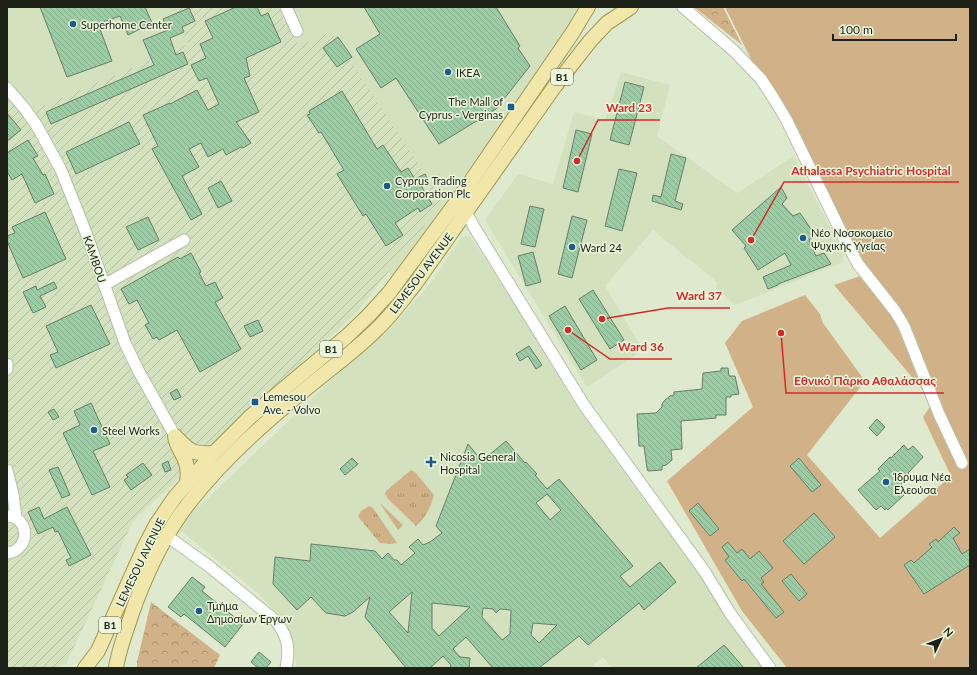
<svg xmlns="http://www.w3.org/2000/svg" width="977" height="675" font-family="Lato,sans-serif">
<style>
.built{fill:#d4e1bf}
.industrial{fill:url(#industrial-furrows)}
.grass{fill:url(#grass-tufts)}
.forest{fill:url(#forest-crowns)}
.park{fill:#d1b288}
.building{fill:url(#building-back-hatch);stroke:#677d6a;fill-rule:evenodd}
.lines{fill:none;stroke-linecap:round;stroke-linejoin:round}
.minor-casing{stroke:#b5c0a5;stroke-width:13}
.major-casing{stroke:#a19752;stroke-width:16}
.minor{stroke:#fff;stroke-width:11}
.major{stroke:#f1e7ab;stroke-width:14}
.poi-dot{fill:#1c598f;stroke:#ecf7db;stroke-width:1.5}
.labels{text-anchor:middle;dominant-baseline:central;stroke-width:3;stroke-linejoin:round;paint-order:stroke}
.shield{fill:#ecf7db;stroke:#5a6051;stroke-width:1}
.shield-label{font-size:10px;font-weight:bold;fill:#1c2016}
.poi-label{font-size:11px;fill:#1c2016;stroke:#ecf7db;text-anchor:start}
.street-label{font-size:11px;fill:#1c2016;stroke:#ecf7db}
.leader{fill:none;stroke:#d62828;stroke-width:1.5}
.callout-dot{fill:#d62828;stroke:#ecf7db;stroke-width:1.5}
.callout-label{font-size:12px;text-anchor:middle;font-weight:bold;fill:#d62828;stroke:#ecf7db;stroke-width:3;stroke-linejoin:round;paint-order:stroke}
</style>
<defs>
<pattern id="industrial-furrows" width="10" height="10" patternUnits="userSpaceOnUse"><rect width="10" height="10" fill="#d4e1bf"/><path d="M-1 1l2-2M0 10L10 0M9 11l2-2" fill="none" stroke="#b5c1a3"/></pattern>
<pattern id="grass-tufts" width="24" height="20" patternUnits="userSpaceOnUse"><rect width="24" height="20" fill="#d1b288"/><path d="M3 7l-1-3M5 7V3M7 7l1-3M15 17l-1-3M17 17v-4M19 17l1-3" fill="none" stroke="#a9906e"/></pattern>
<pattern id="forest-crowns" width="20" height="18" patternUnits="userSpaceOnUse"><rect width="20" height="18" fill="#d1b288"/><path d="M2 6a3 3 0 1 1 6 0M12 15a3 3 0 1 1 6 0" fill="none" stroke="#a9906e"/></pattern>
<pattern id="building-back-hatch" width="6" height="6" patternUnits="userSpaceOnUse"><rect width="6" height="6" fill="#9ccca4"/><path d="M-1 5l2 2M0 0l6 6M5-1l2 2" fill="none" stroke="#86af8c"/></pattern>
</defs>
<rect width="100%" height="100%" fill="#dfe9ce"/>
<g class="built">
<polygon points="7,7 579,7 576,19 459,182 429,233 394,280 288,112 33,116 7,90"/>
<polygon points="621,72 670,85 657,136 737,193 793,156 842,250 843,260 841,263 735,305 716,288 718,283 653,230 605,286 643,350 587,387 485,220 518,174 553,184 574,112 605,120"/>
<polygon points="465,236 470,236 510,297 575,404 658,519 701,573 747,647 765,668 612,668 603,657 590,668 295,668 296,664 289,628 259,594 180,530 184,521 328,383 392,327 431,283 461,238"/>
</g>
<polygon class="industrial" points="174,7 281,7 299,46 331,31 419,165 445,199 358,311 133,521 66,664 52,668 7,668 7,78 33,110 188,44"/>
<g class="grass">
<path d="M 411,470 L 415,472 L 434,495 C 431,506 426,518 416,526 L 388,499 L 385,494 L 386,491 Z"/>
<polygon points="381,504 403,525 398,530 381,505"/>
<polygon points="369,506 373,508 397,543 391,544 380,543 360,519 358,516 361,511"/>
</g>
<g class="forest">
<polygon points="694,7 723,7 742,45"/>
<polygon points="151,602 220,655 214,668 137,668 137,662"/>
</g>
<polygon class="park" points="725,7 970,7 970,668 787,668 742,611 667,481 753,407 725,343 742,321 805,295 820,314 823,323 865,381 807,455 880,538 951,476 923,417 933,402 834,285 866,274 784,125"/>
<g class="building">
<polygon points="40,7 145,7 152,23 128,35 120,16 98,24 112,61 67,77"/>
<polygon points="236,7 257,7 261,16 268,13 281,42 246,58 250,76 244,78 259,112 236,122 251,143 243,148 241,147 226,155 223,149 208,157 201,143 189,149 199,167 182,176 202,214 191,220 152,149 158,146 143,115 170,103 170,104 197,90 208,110 219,104 207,78 199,81 191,65 206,58 200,44 213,38 205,21"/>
<polygon points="364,7 496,7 520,46 518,48 530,66 496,109 439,144 396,78 381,88 356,49 380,34"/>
<polygon points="189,8 195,21 182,27 184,32 170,38 176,55 183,52 188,64 51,124 46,112 154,65 143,40 168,30 163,19"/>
<polygon points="338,37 352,57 337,67 323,48"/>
<polygon points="625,82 644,87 629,145 610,140"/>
<polygon points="342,91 377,149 383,145 401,172 408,168 415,179 425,174 428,180 420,184 432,204 420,212 418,208 395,223 403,235 386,246 366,214 363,216 337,174 344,170 321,132 319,133 307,115 310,114 309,111"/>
<polygon points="7,113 21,130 7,141"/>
<polygon points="129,122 140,144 76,174 66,152"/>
<polygon points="576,130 592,134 578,192 563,188"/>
<polygon points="28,140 38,156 33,158 43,175 45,174 54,194 35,203 22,174 12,180 7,171 7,153"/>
<polygon points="671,154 686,158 675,201 683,204 681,210 652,201 653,195 661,197"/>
<polygon points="619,169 637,173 622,231 605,226"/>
<polygon points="221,181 232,201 218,208 208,188"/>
<polygon points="781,187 787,198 782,204 793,216 800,213 815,235 809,240 816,256 824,253 831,264 778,284 778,285 768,289 763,277 791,265 785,253 758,270 744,248 746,246 732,230"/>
<polygon points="530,206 544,209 535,247 521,244"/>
<polygon points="45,212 66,259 23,278 7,241 7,236 15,233 12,227"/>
<polygon points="572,216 587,220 572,278 558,274"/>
<polygon points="148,217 159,240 138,250 126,227"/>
<polygon points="533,252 541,282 526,286 518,256"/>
<polygon points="191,253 201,272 199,273 206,286 215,282 223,298 215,302 241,349 200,372 177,330 159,340 157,337 153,339 145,325 149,323 137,300 129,304 121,289 178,257 180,259"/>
<polygon points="54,282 57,288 40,296 46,307 33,313 23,292 36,286 37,290"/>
<polygon points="593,290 624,340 610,349 579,299"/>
<polygon points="91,305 110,344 56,368 50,355 58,352 46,326"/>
<polygon points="565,306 597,360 581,370 549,316"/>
<polygon points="258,320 263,331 250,337 244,326"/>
<polygon points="529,346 542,365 536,369 528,356 520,361 516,354"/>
<polygon points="721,368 728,368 729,376 735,376 739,394 731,395 731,397 726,397 726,415 716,415 716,418 681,421 682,449 671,450 672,460 666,465 662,466 662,470 648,471 647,468 644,446 639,446 637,414 656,413 662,407 662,404 665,400 670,396 674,395 674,392 702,389 703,373 721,371"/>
<polygon points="177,389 181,397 174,400 170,393"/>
<polygon points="91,403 110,444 93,451 110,487 92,495 63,433 80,425 74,411"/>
<polygon points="54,409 59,417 53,420 48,412"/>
<polygon points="877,419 885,427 877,436 869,428"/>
<path d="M 506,441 L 525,463 L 526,462 L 537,474 L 535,475 L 547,489 L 559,479 L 633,566 L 620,576 L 630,587 L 660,562 L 676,582 L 644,610 L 639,603 L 588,645 L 579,636 L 539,668 L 493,668 L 466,637 L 453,649 L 460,657 L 470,658 L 469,668 L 450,668 L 451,665 L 443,656 L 430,668 L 406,668 L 365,617 L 370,597 L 353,612 L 345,616 L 326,613 L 311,597 L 297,610 L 273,584 L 275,557 L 310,561 L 311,544 L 375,551 L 382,559 L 388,553 L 394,560 L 397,560 L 401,565 L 415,553 L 409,547 L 418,539 L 423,545 L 430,542 L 442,533 L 436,526 L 468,444 L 482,461 ZM 547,494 L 561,510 L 550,520 L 536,503 ZM 412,592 L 408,633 L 389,612 ZM 432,603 L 470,607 L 439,636 L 432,628 ZM 483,608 L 493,609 L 496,613 L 500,609 L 511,610 L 510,634 L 502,640 L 482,617 ZM 533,623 L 557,625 L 539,643 L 531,635 Z"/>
<polygon points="904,445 908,450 913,446 923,457 908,473 911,476 897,488 904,495 888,510 886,508 885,510 881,506 876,510 858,490 880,471 878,469 890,457 891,458"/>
<polygon points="352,458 358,464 345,475 340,469"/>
<polygon points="799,458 821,485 812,492 790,466"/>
<polygon points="168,461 171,470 165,472 162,464"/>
<polygon points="143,463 152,475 131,490 124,480 128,477 126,475"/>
<polygon points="58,467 70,495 62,498 49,470"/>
<polygon points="698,503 719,529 710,536 689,511"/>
<polygon points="39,507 44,519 67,507 91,555 69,566 66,560 71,558 58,531 55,532 53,527 38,534 28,512"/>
<polygon points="814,513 835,537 804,564 783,541"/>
<polygon points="954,527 960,533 953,538 962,554 970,549 970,565 924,594 904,565 911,560 914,563 932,547 929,544 936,539 938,542"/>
<polygon points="728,542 737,553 742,549 750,559 759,551 773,568 761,578 764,582 761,584 784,612 776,618 744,579 742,581 725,560 729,557 722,547"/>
<polygon points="791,574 807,594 799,601 782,581"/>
<polygon points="192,577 205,587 202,591 243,624 225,647 184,614 181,617 168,607"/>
<polygon points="724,645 744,668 696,668"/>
<polygon points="259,652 271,662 266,668 258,668 251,662"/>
</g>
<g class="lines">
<g class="minor-casing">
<g id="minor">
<polyline points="286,7 297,31"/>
<polyline points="683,7 734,51 761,79 774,99 786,119 845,240 858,264 895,311 904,326 939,414 962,463"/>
<polyline points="7,88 25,109 37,126 61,170 85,230 125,343 138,370 175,436"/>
<polyline points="466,212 474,227 584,405 705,572 730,613 770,668"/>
<polyline points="104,285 184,240"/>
<polyline points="7,364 7,369"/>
<polyline points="7,470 13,494 16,518"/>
<path d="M 7,516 C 31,517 30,551 7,553"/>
<path d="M 167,536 L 210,567 L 276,621 C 288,637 290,648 286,668"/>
</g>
</g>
<g class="major-casing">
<g id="major">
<path d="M 175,436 C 176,446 183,453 186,463 C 188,469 188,476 187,482"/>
<path d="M 178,439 C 191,453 195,454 214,453"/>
<polyline points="85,668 98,651 143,550 156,525 175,497 214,453 250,417 346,337 368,316 389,293 458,200 573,32 588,7"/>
<path d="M 116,668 C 119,648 127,629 133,610 C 145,577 160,544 180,515 C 212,470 259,427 301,393 C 327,371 354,352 378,328 C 392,315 403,299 415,284 L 555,86 L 590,41 L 607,23 L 631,7"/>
</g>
</g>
<use href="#minor" class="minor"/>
<use href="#major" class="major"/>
</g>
<g class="poi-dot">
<circle cx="73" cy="24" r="4"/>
<circle cx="448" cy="72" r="4"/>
<rect x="507" y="103" width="8" height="8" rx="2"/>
<circle cx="387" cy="186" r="4"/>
<circle cx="803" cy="238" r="4"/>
<circle cx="572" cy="247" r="4"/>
<rect x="251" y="398" width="8" height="8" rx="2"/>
<circle cx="94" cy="430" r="4"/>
<path d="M429 456h4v4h4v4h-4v4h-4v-4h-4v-4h4z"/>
<circle cx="886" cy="482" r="4"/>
<circle cx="199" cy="611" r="4"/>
</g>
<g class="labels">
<g class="shield">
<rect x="551" y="69" width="22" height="16" rx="3"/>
<rect x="320" y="341" width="22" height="16" rx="3"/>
<rect x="99" y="617" width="22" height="16" rx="3"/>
</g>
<g class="shield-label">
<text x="562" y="77">B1</text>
<text x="331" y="349">B1</text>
<text x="110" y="625">B1</text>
</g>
<g class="poi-label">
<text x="81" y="24">Superhome Center</text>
<text x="456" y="72">IKEA</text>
<text x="503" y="101" text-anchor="end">The Mall of<tspan x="503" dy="13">Cyprus - Verginas</tspan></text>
<text x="395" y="180">Cyprus Trading<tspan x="395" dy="13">Corporation Plc</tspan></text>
<text x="811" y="232">Νέο Νοσοκομείο<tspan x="811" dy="13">Ψυχικής Υγείας</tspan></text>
<text x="580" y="247">Ward 24</text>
<text x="263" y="396">Lemesou<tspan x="263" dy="13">Ave. - Volvo</tspan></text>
<text x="102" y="430">Steel Works</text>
<text x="440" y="456">Nicosia General<tspan x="440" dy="13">Hospital</tspan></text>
<text x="894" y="476">Ίδρυμα Νέα<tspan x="894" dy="13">Ελεούσα</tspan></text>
<text x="207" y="605">Τμήμα<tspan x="207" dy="13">Δημοσίων Έργων</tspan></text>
</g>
<g class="street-label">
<text transform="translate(95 259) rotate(71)">KAMBOU</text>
<text transform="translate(421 273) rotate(-53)">LEMESOU AVENUE</text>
<text transform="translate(140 562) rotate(-64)">LEMESOU AVENUE</text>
</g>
</g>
<path class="leader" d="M577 161L598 120H660M751 240L784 182H959M602 319L668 308H730M568 330L610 359H672M781 333L786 393H944"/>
<g class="callout-dot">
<circle cx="577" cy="161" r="4"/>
<circle cx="751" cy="240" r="4"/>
<circle cx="602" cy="319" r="4"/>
<circle cx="568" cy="330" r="4"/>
<circle cx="781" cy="333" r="4"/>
</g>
<g class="callout-label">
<text x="629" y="112">Ward 23</text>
<text x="871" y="175">Athalassa Psychiatric Hospital</text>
<text x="699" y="300">Ward 37</text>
<text x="641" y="351">Ward 36</text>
<text x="865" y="385">Εθνικό Πάρκο Αθαλάσσας</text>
</g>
<rect width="977" height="675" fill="none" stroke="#1c2016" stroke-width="16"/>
<g transform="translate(941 639) rotate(47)" stroke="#ecf7db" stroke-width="3" paint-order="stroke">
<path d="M0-3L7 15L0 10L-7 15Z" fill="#1c2016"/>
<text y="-6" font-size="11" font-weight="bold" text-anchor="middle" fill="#1c2016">N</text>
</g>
<path d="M833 34v6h123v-6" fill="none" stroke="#1c2016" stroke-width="2"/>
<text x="839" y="34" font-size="12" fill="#1c2016" stroke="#ecf7db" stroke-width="3" paint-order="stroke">100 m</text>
</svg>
